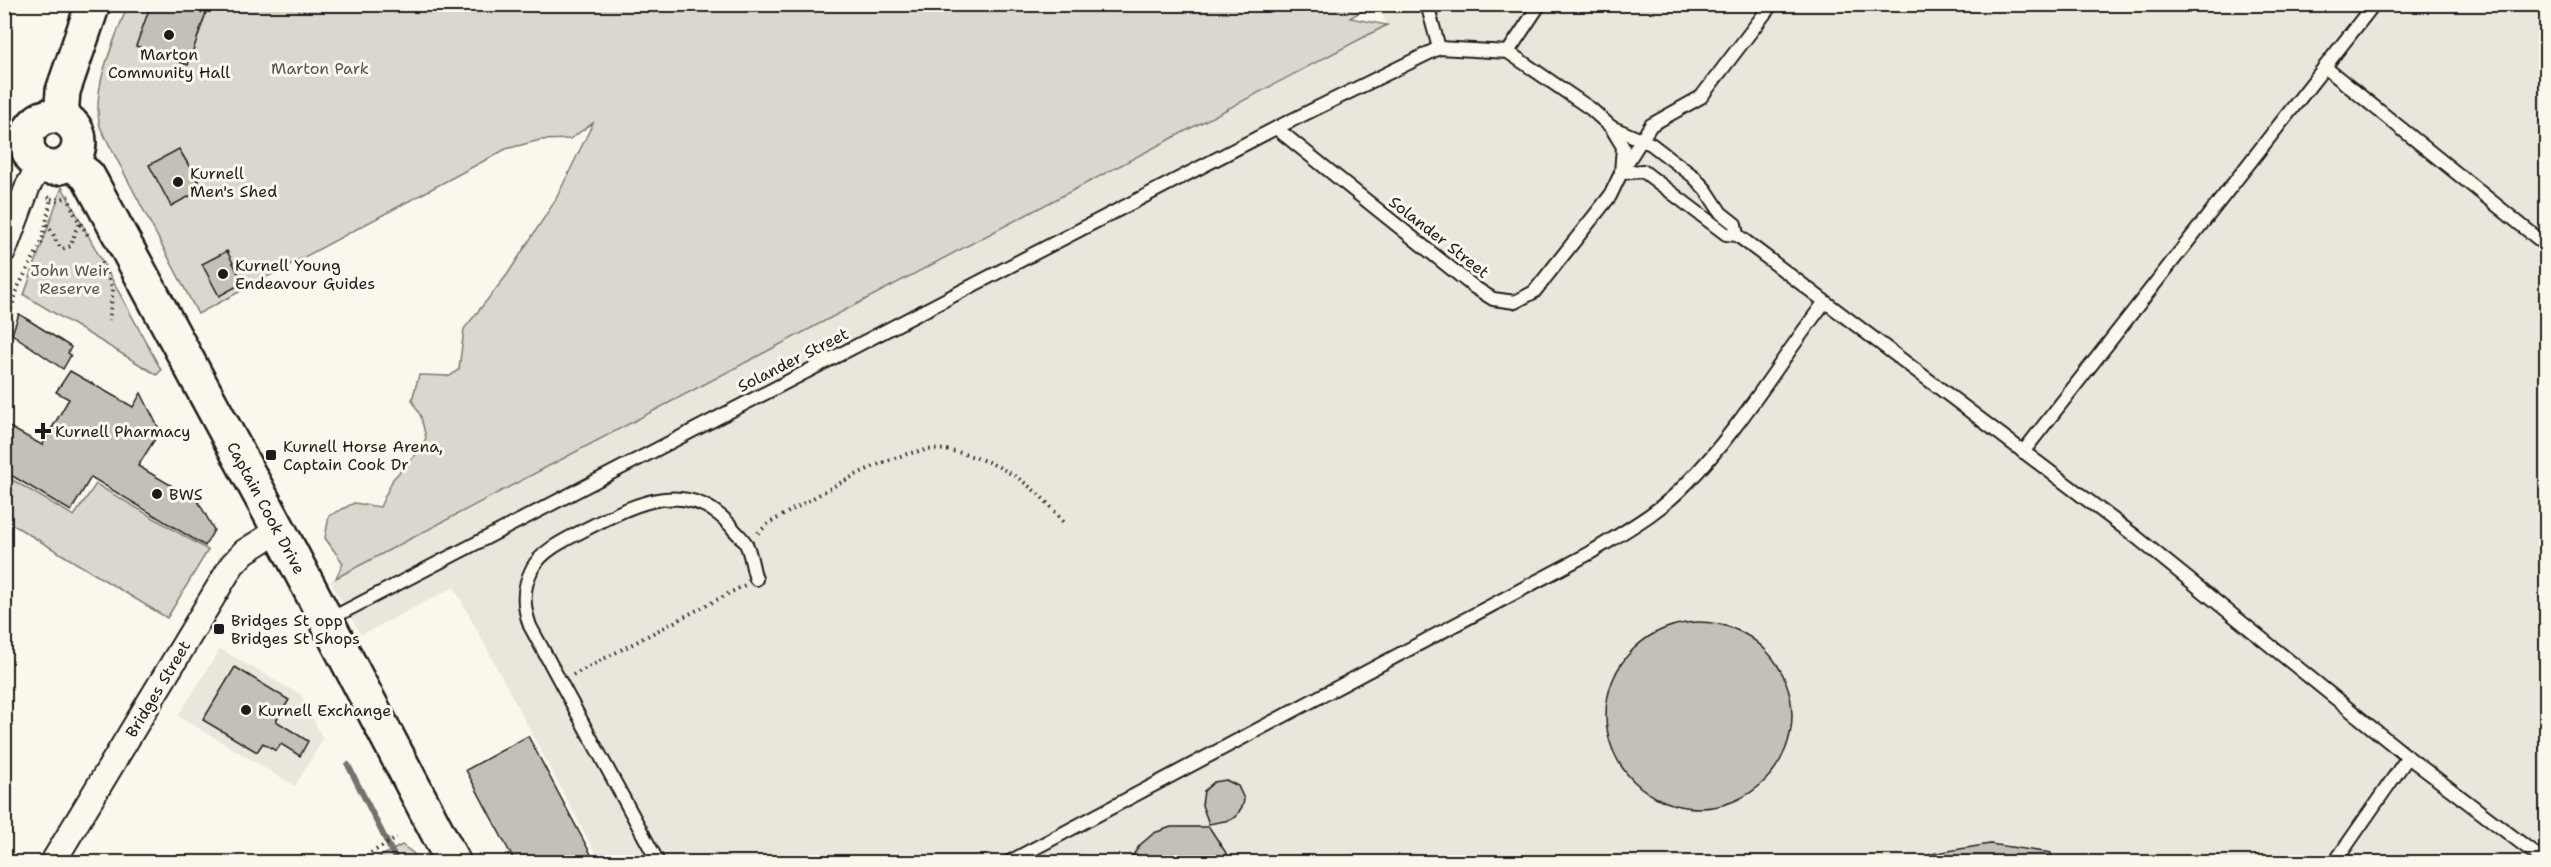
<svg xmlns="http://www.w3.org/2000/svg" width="2551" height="867" font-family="'Shantell Sans',sans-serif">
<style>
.built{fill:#eae6dc}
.green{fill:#dad7ce;stroke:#7b7a75;stroke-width:1.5}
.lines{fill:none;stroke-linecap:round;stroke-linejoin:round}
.stream{stroke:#74726e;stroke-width:6}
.building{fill:#c3c0b8;stroke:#1c1c1c;stroke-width:1.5}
.lane-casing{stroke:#1c1c1c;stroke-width:16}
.street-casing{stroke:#1c1c1c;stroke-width:28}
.secondary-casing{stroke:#1c1c1c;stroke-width:38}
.path{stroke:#1c1c1c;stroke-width:4;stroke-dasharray:1.5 4.5;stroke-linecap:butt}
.lane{stroke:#fbf7ec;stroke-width:12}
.street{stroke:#fbf7ec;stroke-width:24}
.secondary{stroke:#fbf7ec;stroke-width:33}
.poi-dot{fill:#1c1c1c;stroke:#fbf7ec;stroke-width:2}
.labels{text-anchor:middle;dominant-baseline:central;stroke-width:6;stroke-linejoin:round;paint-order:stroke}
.poi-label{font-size:16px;fill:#1c1c1c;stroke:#fbf7ec;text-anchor:start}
.park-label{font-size:16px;fill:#555451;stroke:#fbf7ec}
.street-label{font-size:16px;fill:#1c1c1c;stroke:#fbf7ec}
</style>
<rect width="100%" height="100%" fill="#fbf7ec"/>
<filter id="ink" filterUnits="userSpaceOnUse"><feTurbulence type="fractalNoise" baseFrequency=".0167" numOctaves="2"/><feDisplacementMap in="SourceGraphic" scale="12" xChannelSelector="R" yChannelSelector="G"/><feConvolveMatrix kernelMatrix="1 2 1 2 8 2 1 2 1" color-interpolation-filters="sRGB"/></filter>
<g filter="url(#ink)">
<g class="built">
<polygon points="1378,5 2546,5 2546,862 600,862 454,587 361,635 330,581 1387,25"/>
<polygon points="220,649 301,695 323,739 295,786 178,716"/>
</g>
<g class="green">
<path d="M 128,4 L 1363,4 L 1365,9 L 1350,18 L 1387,25 L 336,578 L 343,563 L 325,538 L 329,516 L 354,503 L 380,507 L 393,479 L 418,452 L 426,438 L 421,417 L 412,400 L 419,375 L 450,376 L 459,369 L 464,329 L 507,275 L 555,201 L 593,123 L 570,139 L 540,140 L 506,149 L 198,314 L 100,127 C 91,86 114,43 128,4 Z"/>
<polygon points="62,187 161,370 157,375 24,295"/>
<polygon points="4,475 74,516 96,484 208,550 167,618 5,520"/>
<polygon points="402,845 413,853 418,862 370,862"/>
</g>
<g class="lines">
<polyline class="stream" points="348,765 397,862"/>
</g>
<g class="building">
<polygon points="151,4 209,4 188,65 136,46"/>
<polygon points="179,149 203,189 171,206 149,165"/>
<polygon points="227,251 243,283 219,296 202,264"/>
<polygon points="19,314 71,347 68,353 71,355 63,369 12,334"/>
<polygon points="70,371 133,407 141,393 160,431 138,466 198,501 214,530 205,546 91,477 71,511 4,471 4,424 42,445 69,399 56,392"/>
<circle cx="1699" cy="715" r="93"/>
<polygon points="235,667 289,700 276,721 308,741 300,756 281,744 276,751 263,743 257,752 203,720"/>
<polygon points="528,736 595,862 515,862 466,770"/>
<polygon points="1226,780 1238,786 1244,799 1243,805 1236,817 1230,820 1209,824 1202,805 1204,791 1214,782"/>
<polygon points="1171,827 1209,827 1232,862 1128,862 1140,845 1154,833"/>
<polygon points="1990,844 2051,853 2051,862 1931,862 1930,854"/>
</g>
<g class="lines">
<g class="lane-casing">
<g id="lane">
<polyline points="1427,4 1439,48"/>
<polyline points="1508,52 1540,4"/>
<polyline points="2326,68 2546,245"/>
<polyline points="1611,127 1651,144 1693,176 1706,190 1721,213 1735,224 1737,235"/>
<polyline points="1621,172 1651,125 1701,97 1772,4"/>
<polyline points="1621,173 1643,171 1726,234 1737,235 2135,536 2408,757 2546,862"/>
<polyline points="2023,452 2374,4"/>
<polyline points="328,620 1276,128 1439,48 1508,52 1591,109 1611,127 1623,147 1621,173 1610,196 1534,292 1515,302 1493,299 1474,287 1276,128"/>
<path d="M 658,862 L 530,626 C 523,606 522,589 532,569 C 542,549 571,537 590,527 C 638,502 688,478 731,526 C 735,532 742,537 746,544 C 751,553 752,568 756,579"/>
<path d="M 1009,862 L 1590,553 C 1623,532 1659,513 1686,484 C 1738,432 1779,362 1824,303"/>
<polyline points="2335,862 2408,757"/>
</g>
</g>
<g class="street-casing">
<g id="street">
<polyline points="4,250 28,186 40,165"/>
<polyline points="53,862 232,565 244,552 279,530"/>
</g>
</g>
<g class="secondary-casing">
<g id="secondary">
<circle cx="53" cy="142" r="26"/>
<polyline points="61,117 63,91 93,4"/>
<polyline points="70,162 88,176 279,530 453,862"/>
</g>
</g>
<g class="path">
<polyline points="51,199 59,200 69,196"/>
<polyline points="70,202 74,213 89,237"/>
<path d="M 46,225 C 56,232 52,241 63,249 L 71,246 L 76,230 L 80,224"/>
<polyline points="102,262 113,289 109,320"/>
<polyline points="4,332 18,287 42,242 51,199 45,195"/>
<path d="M 758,533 L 769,523 C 811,500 879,456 926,450 C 947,447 969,455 988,462 C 1020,476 1045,496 1065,525"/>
<polyline points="573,675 745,585"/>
<polyline points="363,862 369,854 397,838"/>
</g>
<use href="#lane" class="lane"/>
<use href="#street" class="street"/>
<use href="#secondary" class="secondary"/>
</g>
</g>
<g class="poi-dot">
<circle cx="169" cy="35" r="6"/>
<circle cx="178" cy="182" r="6"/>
<circle cx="223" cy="274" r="6"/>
<path d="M40 422h6v6h6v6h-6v6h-6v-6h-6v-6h6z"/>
<rect x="265" y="449" width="12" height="12" rx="3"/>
<circle cx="157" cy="494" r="6"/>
<rect x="213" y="623" width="12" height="12" rx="3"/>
<circle cx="246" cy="710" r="6"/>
</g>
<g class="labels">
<g class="poi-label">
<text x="169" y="54" text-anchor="middle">Marton<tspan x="169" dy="18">Community Hall</tspan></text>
<text x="190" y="173">Kurnell<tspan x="190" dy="18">Men's Shed</tspan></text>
<text x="235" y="265">Kurnell Young<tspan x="235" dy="18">Endeavour Guides</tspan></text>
<text x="55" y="431">Kurnell Pharmacy</text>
<text x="283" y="446">Kurnell Horse Arena,<tspan x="283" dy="18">Captain Cook Dr</tspan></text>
<text x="169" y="494">BWS</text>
<text x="231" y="620">Bridges St opp<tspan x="231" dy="18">Bridges St Shops</tspan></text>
<text x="258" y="710">Kurnell Exchange</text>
</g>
<g class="park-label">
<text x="320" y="68">Marton Park</text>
<text x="70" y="270">John Weir<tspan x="70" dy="18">Reserve</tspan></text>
</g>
<g class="street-label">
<text transform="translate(1439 237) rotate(38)">Solander Street</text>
<text transform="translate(793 360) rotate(-27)">Solander Street</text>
<text transform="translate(266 508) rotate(62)">Captain Cook Drive</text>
<text transform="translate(158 689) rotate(-59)">Bridges Street</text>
</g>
</g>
<rect width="2551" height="867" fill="none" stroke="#fbf7ec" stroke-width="24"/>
<rect x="12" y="12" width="2527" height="843" fill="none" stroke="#1c1c1c" stroke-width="2" filter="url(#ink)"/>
</svg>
